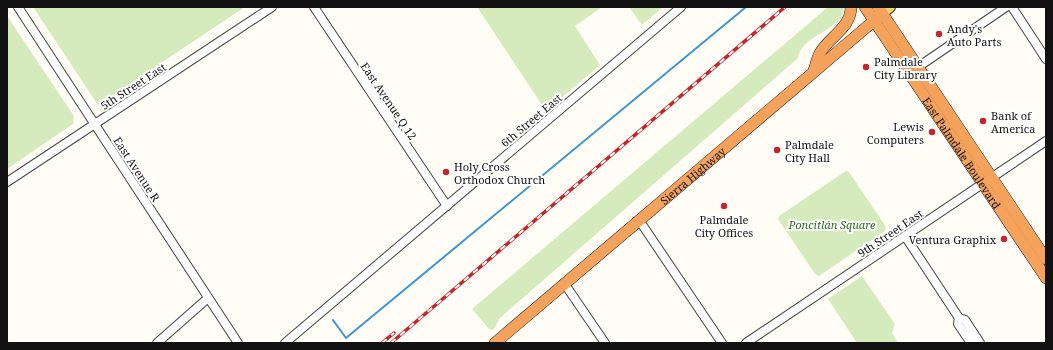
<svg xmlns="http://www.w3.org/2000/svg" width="1053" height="350" font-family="'Noto Serif',serif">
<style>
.green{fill:#d5ebbd}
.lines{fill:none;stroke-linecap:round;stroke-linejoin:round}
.stream{stroke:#3f96cf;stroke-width:2}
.minor-casing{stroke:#444;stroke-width:10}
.major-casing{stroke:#222;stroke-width:12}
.highway-casing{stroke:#222;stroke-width:12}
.minor{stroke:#fff;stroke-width:8}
.major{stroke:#f9d66b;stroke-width:10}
.highway{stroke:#f5a25d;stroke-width:11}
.rail-casing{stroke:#c4262e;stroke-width:3.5}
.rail{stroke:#fff;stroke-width:2;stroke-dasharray:6;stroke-linecap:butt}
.poi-dot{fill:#c4262e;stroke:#fff;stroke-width:1.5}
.labels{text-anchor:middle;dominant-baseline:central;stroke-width:4;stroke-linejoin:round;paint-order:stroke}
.poi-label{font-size:11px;fill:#111;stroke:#fff;text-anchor:start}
.street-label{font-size:11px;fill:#111;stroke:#fff}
.park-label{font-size:11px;font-style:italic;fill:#2f6b1f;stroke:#fff}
</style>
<rect width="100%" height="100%" fill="#fffdf5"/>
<g class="green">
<polygon points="33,7 245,7 98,105"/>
<polygon points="477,7 602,7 575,26 600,65 546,111"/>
<polygon points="629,7 663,7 642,25"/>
<path d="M 828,7 L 844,7 C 843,11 843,16 840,19 C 829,33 802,37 798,58 L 500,318 L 493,330 L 489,329 L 472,309 Z"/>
<polygon points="7,16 74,116 73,124 7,169"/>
<polygon points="846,171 849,172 886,227 885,231 819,276 815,274 778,219 779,216"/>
<polygon points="862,276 895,324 892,333 898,343 857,343 828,299"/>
</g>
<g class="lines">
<polyline class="stream" points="333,320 346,338 746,7"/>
<g class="minor-casing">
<g id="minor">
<polyline points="18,7 238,343"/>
<polyline points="314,7 447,206"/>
<polyline points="1012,7 1046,59"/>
<polyline points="918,67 1006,7"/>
<polyline points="7,182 272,7"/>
<polyline points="639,220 722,343"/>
<polyline points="905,236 959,318 965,320 980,343"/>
<polyline points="564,283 605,343"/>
<polyline points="959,318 958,324 971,343"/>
<polyline points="157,343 208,298"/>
<polyline points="285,343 681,7"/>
<polyline points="746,343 1046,141"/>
</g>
</g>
<g class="major-casing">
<polyline id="major" points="882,14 890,7"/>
</g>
<g class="highway-casing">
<g id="highway">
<path id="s1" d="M 865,7 L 1046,278"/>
<polyline points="878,7 1046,259"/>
<path d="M 814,70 C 816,65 817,58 820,53 C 829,37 851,28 851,7"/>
<path id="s2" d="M 495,343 L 882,14"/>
</g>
</g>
<use href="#minor" class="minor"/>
<use href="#major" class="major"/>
<use href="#highway" class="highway"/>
<g class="rail-casing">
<g id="rail">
<polyline points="382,343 394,333"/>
<polyline points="391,343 785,7"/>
</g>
</g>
<use href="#rail" class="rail"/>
</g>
<g class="poi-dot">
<circle cx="939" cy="34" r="4"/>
<circle cx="866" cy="67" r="4"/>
<circle cx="983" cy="121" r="4"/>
<circle cx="932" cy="132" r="4"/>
<circle cx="777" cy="150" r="4"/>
<circle cx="446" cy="172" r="4"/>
<circle cx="724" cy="206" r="4"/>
<circle cx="1004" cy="239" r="4"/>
</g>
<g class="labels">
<g class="poi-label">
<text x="947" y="28">Andy's<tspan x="947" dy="13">Auto Parts</tspan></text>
<text x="874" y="61">Palmdale<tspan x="874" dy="13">City Library</tspan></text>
<text x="991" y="115">Bank of<tspan x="991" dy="13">America</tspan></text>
<text x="924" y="126" text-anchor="end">Lewis<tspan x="924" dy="13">Computers</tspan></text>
<text x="785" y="144">Palmdale<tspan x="785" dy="13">City Hall</tspan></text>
<text x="454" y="166">Holy Cross<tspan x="454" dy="13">Orthodox Church</tspan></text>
<text x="724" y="219" text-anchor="middle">Palmdale<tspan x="724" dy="13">City Offices</tspan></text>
<text x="996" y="239" text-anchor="end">Ventura Graphix</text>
</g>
<g class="street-label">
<text transform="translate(133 86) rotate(-33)">5th Street East</text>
<text transform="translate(389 101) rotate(56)">East Avenue Q 12</text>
<text transform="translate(531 120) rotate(-40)">6th Street East</text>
<text stroke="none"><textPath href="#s1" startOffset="175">East Palmdale Boulevard</textPath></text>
<text transform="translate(137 169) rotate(57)">East Avenue R</text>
<text stroke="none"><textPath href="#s2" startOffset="259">Sierra Highway</textPath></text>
<text transform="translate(890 233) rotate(-34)">9th Street East</text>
</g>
<g class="park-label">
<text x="832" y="224">Poncitlán Square</text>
</g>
</g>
<rect width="1053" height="350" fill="none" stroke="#111111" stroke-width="16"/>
</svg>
